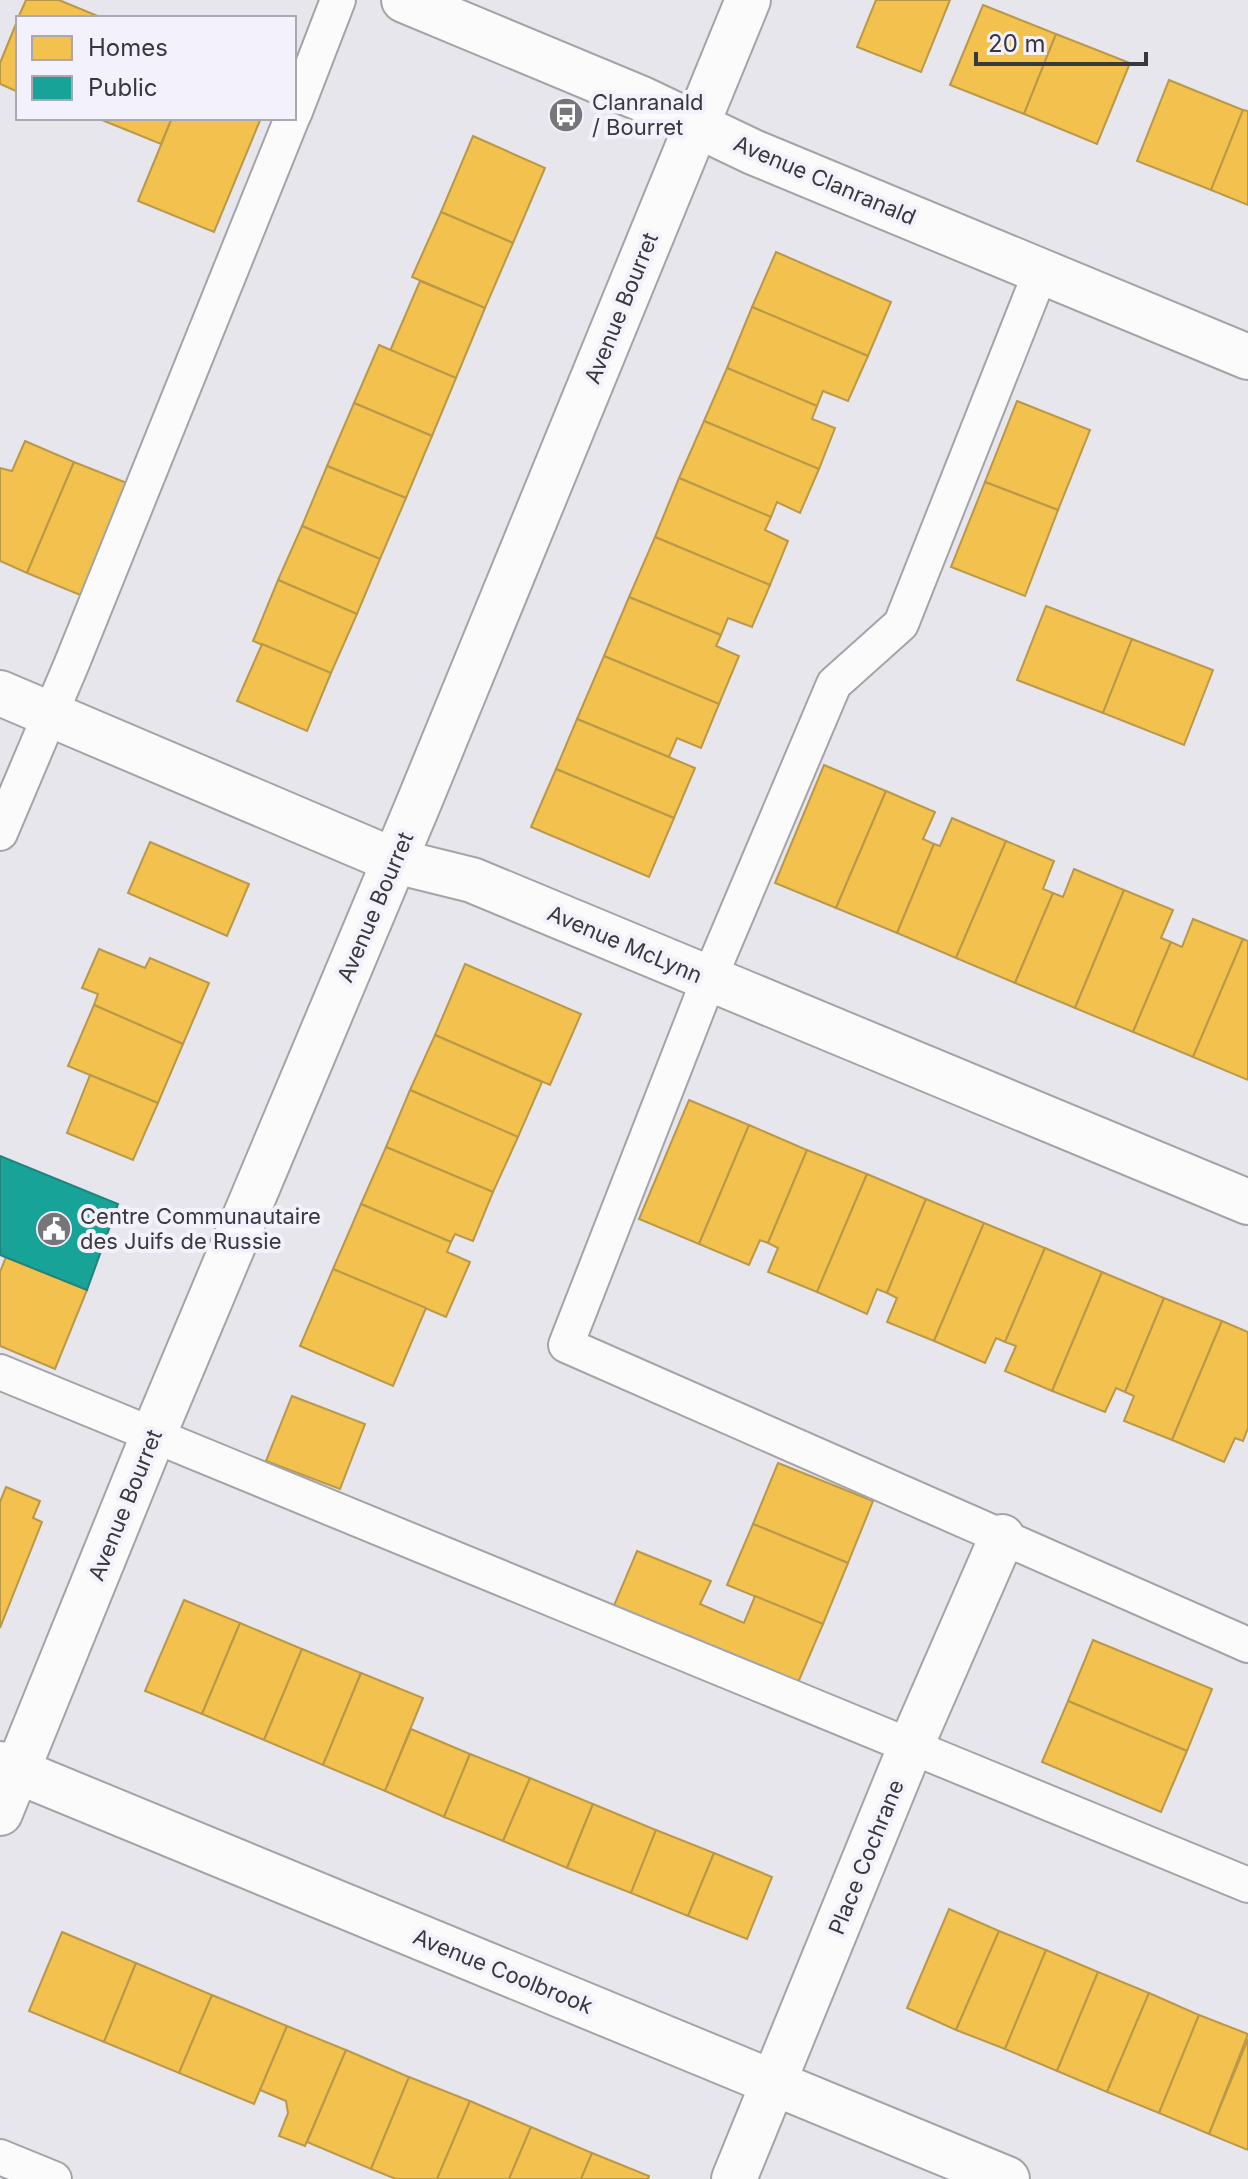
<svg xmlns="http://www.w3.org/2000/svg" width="1248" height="2179" font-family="Inter,sans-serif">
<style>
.homes{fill:#f2c14e;stroke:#ba9849;stroke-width:2}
.public{fill:#17a398;stroke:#21837c;stroke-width:2}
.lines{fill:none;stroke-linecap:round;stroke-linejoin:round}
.lane-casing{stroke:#a4a4a8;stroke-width:38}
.street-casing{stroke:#a4a4a8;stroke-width:48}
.lane{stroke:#fbfbfc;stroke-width:34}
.street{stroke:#fbfbfc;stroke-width:44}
.labels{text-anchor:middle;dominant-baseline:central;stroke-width:8;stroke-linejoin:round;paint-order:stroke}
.poi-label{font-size:22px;fill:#39383c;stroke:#f3f1fc;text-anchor:start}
.street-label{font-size:22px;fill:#39383c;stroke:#f3f1fc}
</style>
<rect width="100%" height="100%" fill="#e7e6ec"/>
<g class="homes">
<polygon points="26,0 59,0 100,17 18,18"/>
<polygon points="876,0 950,0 921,72 857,47"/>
<polygon points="983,5 1056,34 1024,114 950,85"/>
<polygon points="18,19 18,92 0,84 0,63"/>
<polygon points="1056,34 1130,63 1097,144 1024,114"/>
<polygon points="1169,80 1243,110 1211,190 1137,161"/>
<polygon points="1243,110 1248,111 1248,205 1211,190"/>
<polygon points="97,118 172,118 161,144"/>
<polygon points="172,118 261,118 214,232 138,201"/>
<polygon points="473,136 545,168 513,243 441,212"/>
<polygon points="441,212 513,243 485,308 412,277"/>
<polygon points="776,252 891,302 868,356 752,307"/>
<polygon points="420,281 485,308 456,378 390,351"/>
<polygon points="752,307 868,356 848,401 823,391 817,406 727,368"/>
<polygon points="379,345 456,378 432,436 354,403"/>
<polygon points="727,368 817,406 812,419 835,428 819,469 704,421"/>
<polygon points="1017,401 1090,430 1058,510 985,482"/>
<polygon points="354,403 432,436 406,498 327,466"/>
<polygon points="704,421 819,469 800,513 777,502 771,517 679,478"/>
<polygon points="25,441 74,462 27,573 0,561 0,468 12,471"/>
<polygon points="74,462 132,485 85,597 27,573"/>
<polygon points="327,466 406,498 380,559 302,526"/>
<polygon points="679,478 771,517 765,530 788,541 770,585 655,537"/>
<polygon points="985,482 1058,510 1025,596 951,567"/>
<polygon points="302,526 380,559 357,614 278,580"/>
<polygon points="655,537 770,585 752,627 728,618 721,635 629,597"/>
<polygon points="278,580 357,614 331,673 253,641"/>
<polygon points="629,597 721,635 716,646 739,656 719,704 604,656"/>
<polygon points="1046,606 1132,639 1103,713 1017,680"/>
<polygon points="1132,639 1213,670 1184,745 1103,713"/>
<polygon points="262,644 331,673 307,731 237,701"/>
<polygon points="604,656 719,704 701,748 677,738 669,757 577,719"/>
<polygon points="577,719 695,768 674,818 556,769"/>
<polygon points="824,765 886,791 836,908 775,883"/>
<polygon points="556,769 674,818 649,877 531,827"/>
<polygon points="886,791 935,812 923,839 934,844 897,933 836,908"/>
<polygon points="952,818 1006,841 956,958 897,933 934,844 940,846"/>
<polygon points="1006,841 1054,861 1043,889 1053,893 1015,983 956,958"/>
<polygon points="150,842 249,884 227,936 128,893"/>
<polygon points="1074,869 1124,890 1075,1008 1015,983 1053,893 1063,897"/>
<polygon points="1124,890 1173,910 1161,938 1171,942 1133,1032 1075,1008"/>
<polygon points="1193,919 1243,939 1193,1057 1133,1032 1171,942 1182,947"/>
<polygon points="1243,939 1248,941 1248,1080 1193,1057"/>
<polygon points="99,949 145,968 150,958 209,983 183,1044 94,1005 98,994 82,988"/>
<polygon points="465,964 581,1014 550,1085 435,1035"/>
<polygon points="94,1005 183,1044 158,1103 68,1066"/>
<polygon points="435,1035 542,1082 518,1137 410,1090"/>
<polygon points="90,1075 158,1103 133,1160 67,1133"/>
<polygon points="410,1090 518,1137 493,1192 386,1147"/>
<polygon points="689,1100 749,1125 699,1244 639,1219"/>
<polygon points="749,1125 807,1150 768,1243 760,1240 749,1265 699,1244"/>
<polygon points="386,1147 493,1192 473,1241 455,1234 451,1242 361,1204"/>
<polygon points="807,1150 867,1174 817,1292 768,1272 778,1248 768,1243"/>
<polygon points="867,1174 926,1199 887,1293 877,1289 867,1314 817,1292"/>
<polygon points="926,1199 984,1223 934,1341 887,1322 897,1298 887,1293"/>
<polygon points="361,1204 451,1242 447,1252 470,1262 446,1317 333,1269"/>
<polygon points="984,1223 1045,1248 1005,1342 996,1338 985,1363 934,1341"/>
<polygon points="1045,1248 1102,1272 1052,1391 1005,1371 1016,1346 1005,1342"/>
<polygon points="6,1257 87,1290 55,1369 0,1346 0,1272"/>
<polygon points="333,1269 426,1308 393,1386 300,1346"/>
<polygon points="1102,1272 1164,1298 1125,1392 1116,1388 1105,1412 1052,1391"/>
<polygon points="1164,1298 1222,1321 1172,1440 1124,1421 1134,1396 1125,1392"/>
<polygon points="1222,1321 1248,1332 1248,1428 1243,1441 1235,1438 1224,1462 1172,1440"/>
<polygon points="292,1396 365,1424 340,1489 266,1461"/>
<polygon points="778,1463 873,1501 848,1563 753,1524"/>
<polygon points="6,1487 40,1501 33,1518 42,1522 0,1628 0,1502"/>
<polygon points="753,1524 848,1563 823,1624 727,1585"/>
<polygon points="637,1551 711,1581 700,1604 744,1623 755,1596 823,1624 797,1685 613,1608"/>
<polygon points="184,1600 240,1623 202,1714 145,1691"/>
<polygon points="240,1623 302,1649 264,1740 202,1714"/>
<polygon points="1093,1640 1212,1689 1187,1751 1068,1701"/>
<polygon points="302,1649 361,1673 323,1765 264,1740"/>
<polygon points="361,1673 423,1698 385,1791 323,1765"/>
<polygon points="1068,1701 1187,1751 1161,1812 1042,1762"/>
<polygon points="411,1729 470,1754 444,1817 385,1791"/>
<polygon points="470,1754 530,1778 503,1841 444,1817"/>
<polygon points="530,1778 593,1804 567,1868 503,1841"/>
<polygon points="593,1804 656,1830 631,1893 567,1868"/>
<polygon points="656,1830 714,1853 688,1916 631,1893"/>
<polygon points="714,1853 772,1877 747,1939 688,1916"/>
<polygon points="949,1909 999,1931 956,2030 907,2008"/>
<polygon points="999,1931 1046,1950 1005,2049 956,2030"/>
<polygon points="62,1932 136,1963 104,2042 29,2011"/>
<polygon points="1046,1950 1098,1972 1057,2071 1005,2049"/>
<polygon points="136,1963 212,1995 179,2073 104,2042"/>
<polygon points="1098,1972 1149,1993 1107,2092 1057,2071"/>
<polygon points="1149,1993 1199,2015 1159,2113 1107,2092"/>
<polygon points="212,1995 287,2026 254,2104 179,2073"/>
<polygon points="1199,2015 1248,2034 1209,2134 1159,2113"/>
<polygon points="287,2026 346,2050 305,2146 279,2136 288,2113 286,2101 260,2090"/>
<polygon points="1248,2039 1248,2150 1209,2134"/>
<polygon points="346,2050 409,2077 371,2169 307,2142"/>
<polygon points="409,2077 470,2101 437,2179 396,2179 371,2169"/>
<polygon points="470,2101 531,2127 509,2179 437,2179"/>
<polygon points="531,2127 592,2153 581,2179 509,2179"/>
<polygon points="592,2153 649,2176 648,2179 581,2179"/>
</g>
<polygon class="public" points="0,1156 118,1204 87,1290 0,1255"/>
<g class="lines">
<g class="lane-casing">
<g id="lane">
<polyline points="294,114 338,0"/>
<polyline points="1041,271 901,624 834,684 709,979 566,1345 1248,1645"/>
<polyline points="0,833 72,663 292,118"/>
<polyline points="0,1372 1248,1885"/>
<polyline points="0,2157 54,2179"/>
</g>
</g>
<g class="street-casing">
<g id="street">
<polyline points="404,0 642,99 753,152 1248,357"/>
<polyline points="0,693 395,861 472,880 1248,1202"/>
<polyline points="0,1764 1007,2179"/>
<polyline points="0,1813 153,1436 420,800 748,0"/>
<polyline points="734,2179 910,1748 1002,1537"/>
</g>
</g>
<use href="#lane" class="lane"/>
<use href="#street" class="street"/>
</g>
<defs>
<g id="bus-disc" transform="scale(1.8)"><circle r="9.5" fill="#76757a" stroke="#f3f1fc"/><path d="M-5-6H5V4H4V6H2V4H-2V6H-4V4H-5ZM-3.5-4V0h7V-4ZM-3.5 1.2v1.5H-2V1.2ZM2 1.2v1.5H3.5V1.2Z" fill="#fff"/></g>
<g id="civic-disc" transform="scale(1.8)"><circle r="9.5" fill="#76757a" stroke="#f3f1fc"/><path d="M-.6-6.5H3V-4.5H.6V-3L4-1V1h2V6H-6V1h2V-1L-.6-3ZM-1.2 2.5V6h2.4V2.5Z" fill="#fff"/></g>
</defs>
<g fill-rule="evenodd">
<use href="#bus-disc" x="566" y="115"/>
<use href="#civic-disc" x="54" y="1229"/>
</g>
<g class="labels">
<g class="poi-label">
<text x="592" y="102">Clanranald<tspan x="592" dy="25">/ Bourret</tspan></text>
<text x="80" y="1216">Centre Communautaire<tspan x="80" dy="25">des Juifs de Russie</tspan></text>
</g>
<g class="street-label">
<text transform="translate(825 180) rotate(23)">Avenue Clanranald</text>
<text transform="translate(621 308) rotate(-68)">Avenue Bourret</text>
<text transform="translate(375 907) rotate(-67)">Avenue Bourret</text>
<text transform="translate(625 944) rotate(23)">Avenue McLynn</text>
<text transform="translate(125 1505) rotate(-68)">Avenue Bourret</text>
<text transform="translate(866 1857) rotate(-68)">Place Cochrane</text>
<text transform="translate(503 1971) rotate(22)">Avenue Coolbrook</text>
</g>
</g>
<rect x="16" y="16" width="280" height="104" fill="#f3f1fc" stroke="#a9a7af" stroke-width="2"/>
<rect x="32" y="36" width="40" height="24" fill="#f2c14e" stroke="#a9a7af" stroke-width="2"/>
<text x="88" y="56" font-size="24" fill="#39383c">Homes</text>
<rect x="32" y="76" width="40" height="24" fill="#17a398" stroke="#a9a7af" stroke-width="2"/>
<text x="88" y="96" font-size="24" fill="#39383c">Public</text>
<path d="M976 52v12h170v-12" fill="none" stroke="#39383c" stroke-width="4"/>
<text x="988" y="52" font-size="24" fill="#39383c" stroke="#f3f1fc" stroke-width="6" paint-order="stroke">20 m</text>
</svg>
